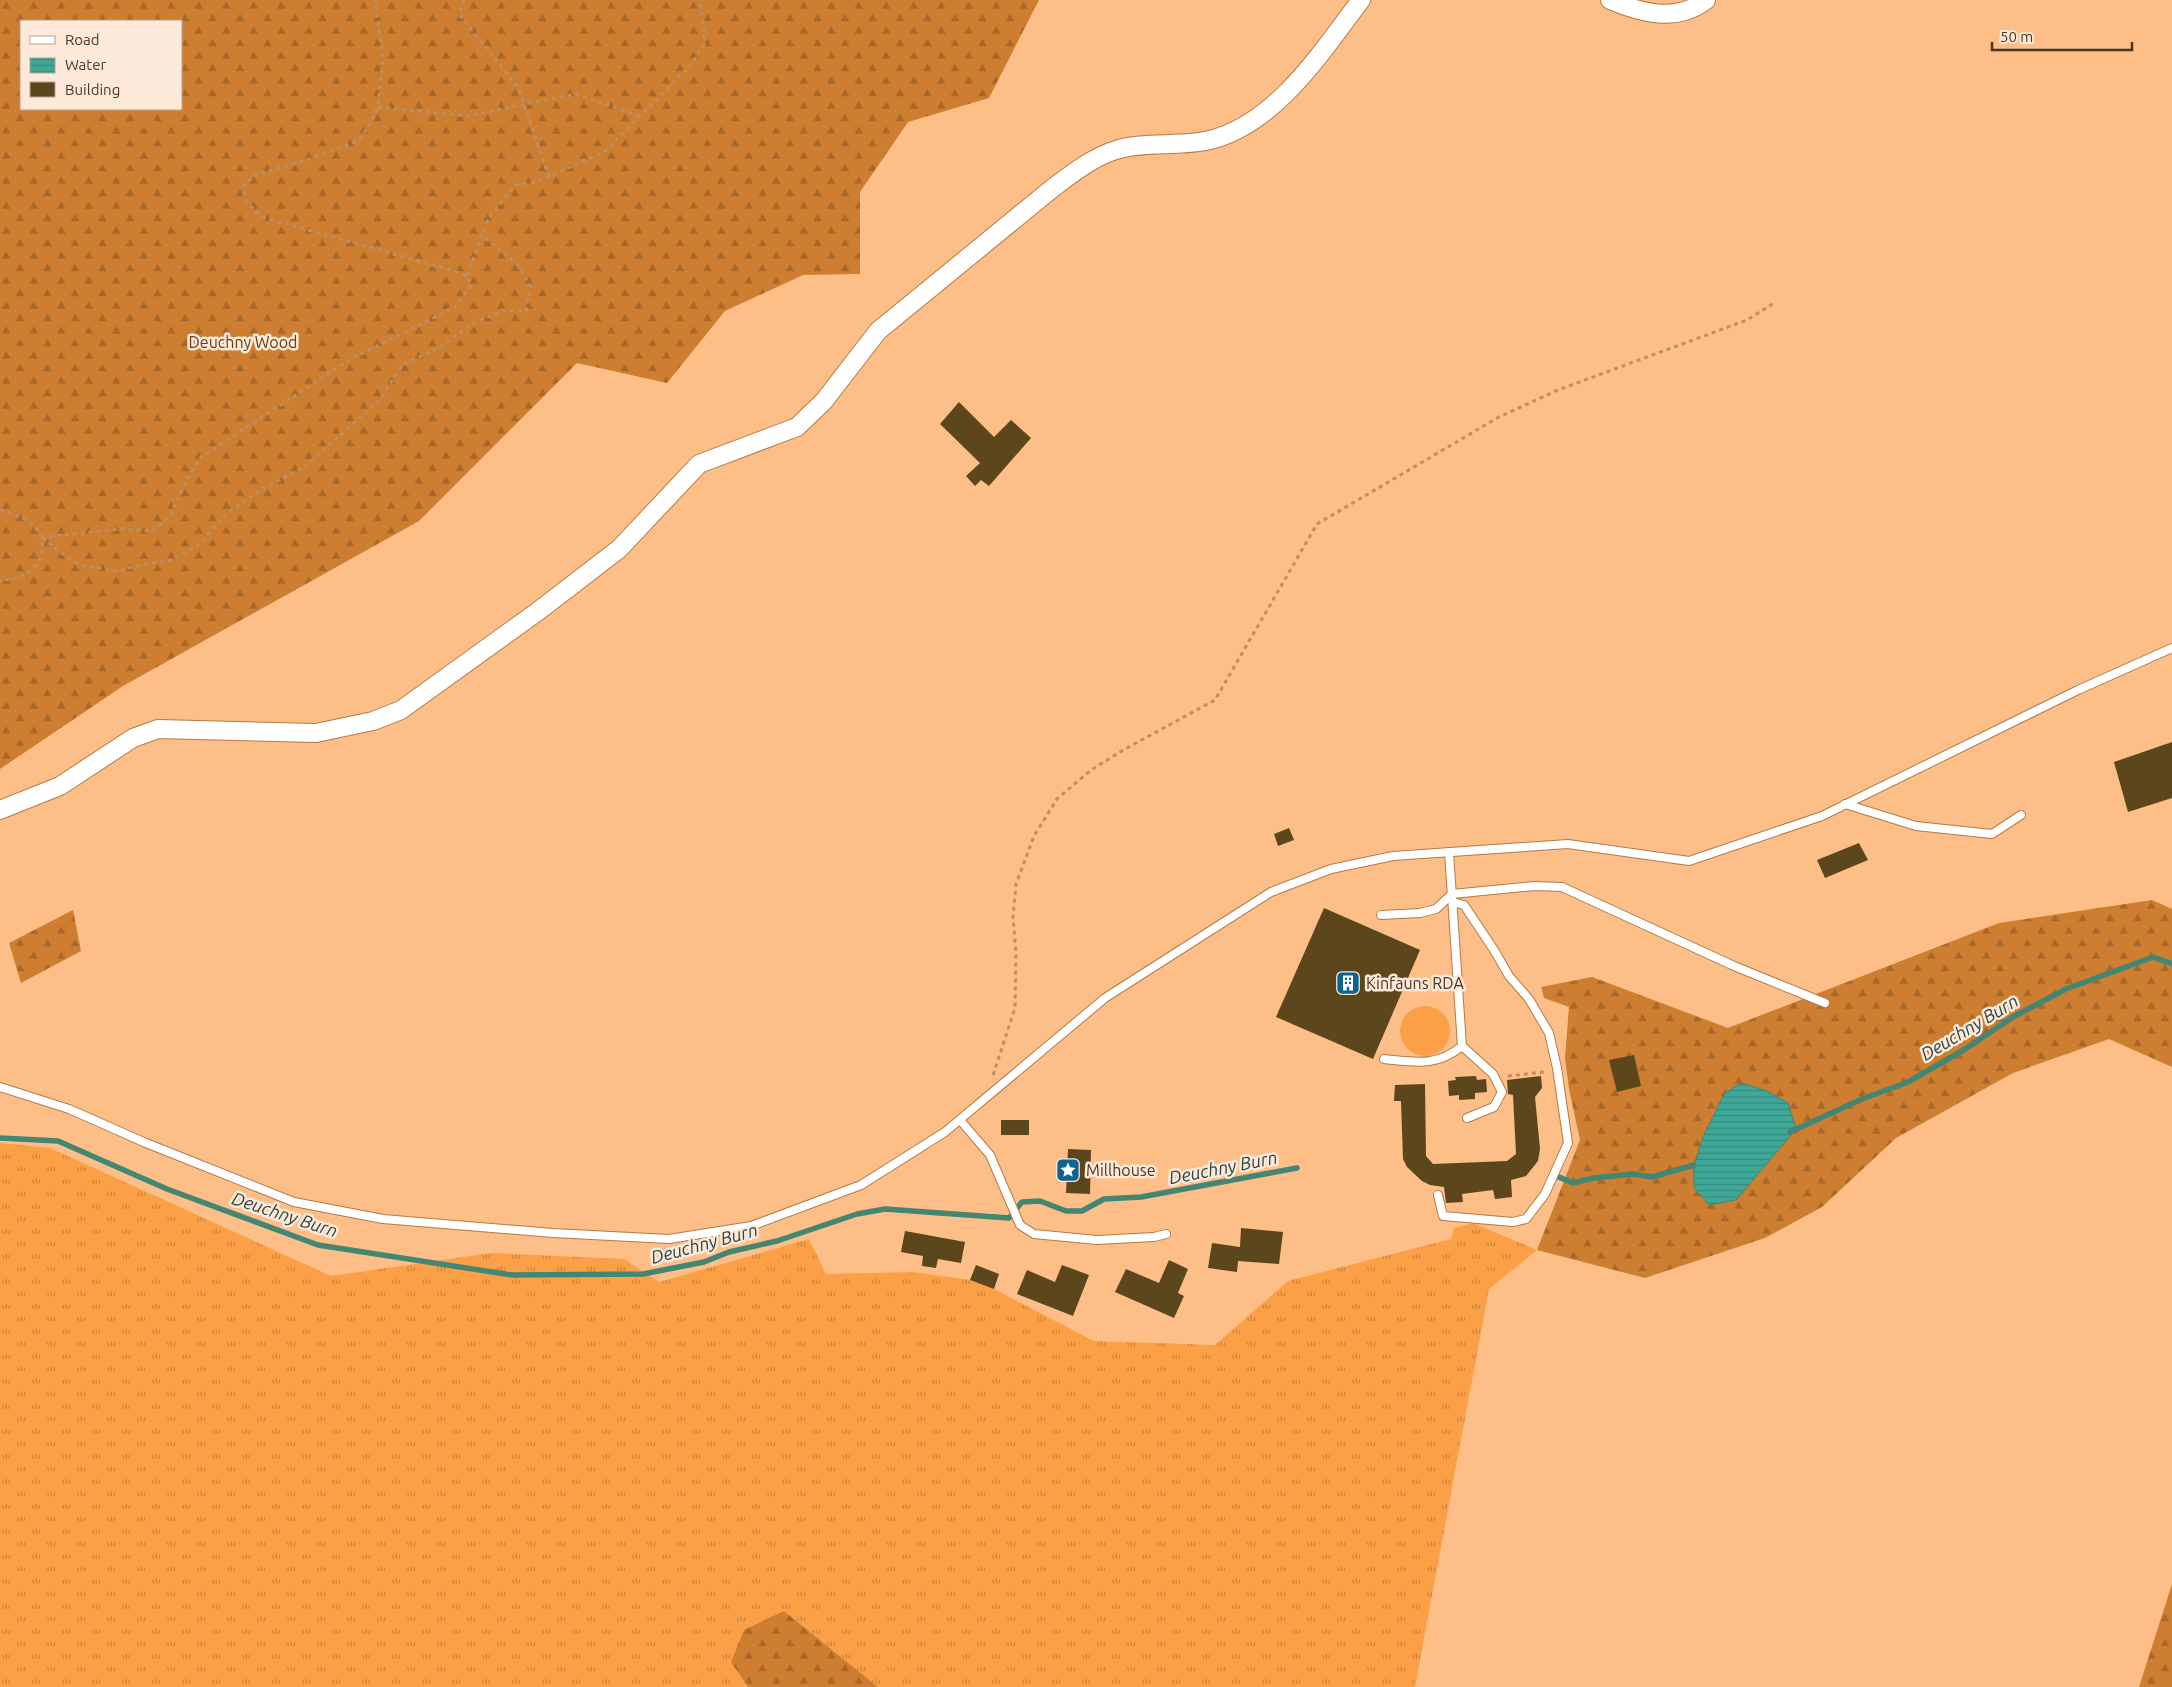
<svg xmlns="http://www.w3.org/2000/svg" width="2172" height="1687" font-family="Ubuntu,sans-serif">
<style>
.grass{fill:url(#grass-tufts)}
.forest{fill:url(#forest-firs);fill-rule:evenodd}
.green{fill:#fca047}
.water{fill:url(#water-rules);stroke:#438673}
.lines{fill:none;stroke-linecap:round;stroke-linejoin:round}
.stream{stroke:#438673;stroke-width:5.5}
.building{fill:#5c461b}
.service-casing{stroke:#b57a44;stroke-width:10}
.tertiary-casing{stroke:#b57a44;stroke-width:20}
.path{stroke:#c08e62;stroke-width:3;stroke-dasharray:4 4;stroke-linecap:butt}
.service{stroke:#fff;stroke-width:8}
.tertiary{stroke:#fff;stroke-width:18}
.labels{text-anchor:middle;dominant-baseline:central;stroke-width:5;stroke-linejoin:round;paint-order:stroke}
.park-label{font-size:16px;fill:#653c14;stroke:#fde9d9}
.poi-label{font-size:16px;fill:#4e351e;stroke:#fde9d9;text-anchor:start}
.water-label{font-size:18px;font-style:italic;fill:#284843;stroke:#fde9d9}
</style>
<defs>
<pattern id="grass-tufts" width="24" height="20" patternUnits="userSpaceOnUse" patternTransform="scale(1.25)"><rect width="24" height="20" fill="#fca047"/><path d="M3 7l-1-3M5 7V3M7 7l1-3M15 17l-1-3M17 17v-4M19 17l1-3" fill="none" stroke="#ce833b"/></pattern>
<pattern id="forest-firs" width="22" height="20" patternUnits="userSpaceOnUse" patternTransform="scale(1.25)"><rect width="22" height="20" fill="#cd7e30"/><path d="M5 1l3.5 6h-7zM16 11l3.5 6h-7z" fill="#a96828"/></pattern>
<pattern id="water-rules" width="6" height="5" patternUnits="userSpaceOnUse" patternTransform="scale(1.25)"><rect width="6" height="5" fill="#3ea898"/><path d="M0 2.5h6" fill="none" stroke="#368a7b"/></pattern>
</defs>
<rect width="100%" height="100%" fill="#fdbe87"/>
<polygon class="grass" points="0,1143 50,1148 331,1276 491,1253 624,1259 659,1282 809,1239 826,1274 913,1272 970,1280 994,1289 1094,1341 1215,1345 1288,1281 1451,1239 1454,1228 1473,1223 1537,1250 1489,1289 1415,1687 878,1687 784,1611 731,1662 748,1687 0,1687"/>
<g class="forest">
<path d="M 0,0 L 1039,0 L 989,98 L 908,122 L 860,192 L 860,274 L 803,275 L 725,311 L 667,383 L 577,363 L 419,521 L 123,686 L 0,769 ZM 21,21 L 181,21 L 181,109 L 21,109 Z"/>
<polygon points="2152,900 2172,909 2172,1067 2109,1039 2013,1073 1896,1138 1822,1207 1765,1238 1645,1278 1537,1250 1580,1140 1569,1089 1565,1058 1569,1007 1544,998 1541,987 1592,977 1728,1028 1999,923"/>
<polygon points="73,910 81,951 21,983 9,943"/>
<polygon points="2172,1584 2172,1687 2138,1687 2139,1687"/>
<polygon points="784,1611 878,1687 748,1687 731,1662 744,1630"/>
</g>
<circle class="green" cx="1425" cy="1031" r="25"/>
<polygon class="water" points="1741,1083 1767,1091 1788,1103 1796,1129 1736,1200 1709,1205 1694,1188 1694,1165 1703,1137 1724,1094"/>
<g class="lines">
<g class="stream">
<polyline points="1790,1132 1862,1099 1908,1082 1962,1051 2013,1017 2066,989 2153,957 2172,964"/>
<polyline points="0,1138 58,1141 167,1189 318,1245 512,1275 643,1274 704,1262 729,1252 777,1241 857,1214 885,1209 1009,1218 1022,1202 1040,1201 1066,1211 1082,1211 1104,1199 1141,1197 1297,1168"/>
<polyline points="1559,1177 1573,1183 1593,1178 1633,1174 1652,1177 1694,1165"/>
</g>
</g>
<g class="building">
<polygon points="959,402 994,437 1011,420 1031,438 989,486 981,480 975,486 966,476 980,463 940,424"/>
<polygon points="2172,742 2172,798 2128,812 2114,762"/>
<polygon points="1289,828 1294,840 1278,846 1274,834"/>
<polygon points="1859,843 1868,860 1825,878 1817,860"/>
<polygon points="1324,908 1420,950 1373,1059 1276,1017"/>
<polygon points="1634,1055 1641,1086 1617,1092 1609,1060"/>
<polygon points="1476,1076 1477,1080 1486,1079 1487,1092 1475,1093 1475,1099 1459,1100 1459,1095 1449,1096 1448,1081 1456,1080 1455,1077"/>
<polygon points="1541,1076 1542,1088 1535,1097 1540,1149 1538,1161 1526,1176 1511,1180 1512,1197 1495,1199 1493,1190 1462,1194 1463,1202 1446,1203 1444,1187 1430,1185 1422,1181 1407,1167 1403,1159 1401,1101 1394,1101 1395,1085 1425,1084 1426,1156 1433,1164 1507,1161 1516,1154 1513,1095 1508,1094 1507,1080"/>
<rect x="1001" y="1120" width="28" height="15"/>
<polygon points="1068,1149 1091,1150 1090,1194 1066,1193"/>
<polygon points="1241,1228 1283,1232 1279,1264 1238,1261 1237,1272 1208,1268 1212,1243 1240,1247"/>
<polygon points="905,1231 965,1242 961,1263 938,1259 936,1268 922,1266 923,1256 901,1252"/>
<polygon points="1169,1260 1188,1269 1178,1293 1184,1296 1174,1318 1115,1292 1126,1269 1159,1283"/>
<polygon points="976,1265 999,1274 994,1289 970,1280"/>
<polygon points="1062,1265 1089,1275 1073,1316 1017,1294 1027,1270 1055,1282"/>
</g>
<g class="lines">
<g class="service-casing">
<g id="service">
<polyline points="1845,804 1916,826 1992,834 2021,815"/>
<polyline points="1449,852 1462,1046 1493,1074 1502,1092 1494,1107 1467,1118"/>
<polyline points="1381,915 1420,913 1436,909 1452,894 1534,886 1562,887 1734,966 1825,1003"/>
<path d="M 1384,1059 C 1415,1062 1437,1067 1462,1046"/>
<polyline points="0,1087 69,1109 146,1143 294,1202 383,1219 553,1233 669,1239 751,1226 861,1185 945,1132 1105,998 1271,892 1331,869 1393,856 1568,844 1689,861 1822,816 2078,690 2172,648"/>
<polyline points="960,1120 990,1155 1020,1225 1034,1234 1097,1240 1154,1237 1166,1234"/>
<polyline points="1438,1195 1443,1216 1513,1222 1526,1219 1545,1194 1568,1143 1557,1068 1549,1033 1529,999 1509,976 1494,950 1464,905 1453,902"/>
</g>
</g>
<g class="tertiary-casing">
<g id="tertiary">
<path d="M 1610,0 C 1641,13 1676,23 1706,0"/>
<path d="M 0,810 L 60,786 L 133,738 L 158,729 L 316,733 L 373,721 L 401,710 L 537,612 L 619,549 L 699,464 L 797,427 L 824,401 L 878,331 L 1054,187 C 1073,173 1093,157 1116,150 C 1142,141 1183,147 1210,140 C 1277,123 1322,51 1361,0"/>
</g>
</g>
<g class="path">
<polyline points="464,0 459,14 518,87 549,177"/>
<polyline points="378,107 466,116 576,94 640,116"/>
<polyline points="467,276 488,219 515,185 537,182 604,152 691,65 704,44 704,25 699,0"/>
<path d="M 0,510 C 10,513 24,517 32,524 C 48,539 45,563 26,574 C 19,578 8,579 0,581"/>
<path d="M 41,537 L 121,529 L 153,531 L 170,516 L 187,479 L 201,457 L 349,360 L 455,307 L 471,286 L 467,276 L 451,270 L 265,218 C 252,208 242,203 244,184 L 257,174 L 301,162 L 358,141 L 371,123 L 378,107 L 383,59 L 375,0"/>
<polyline points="42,538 71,560 84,566 117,571 140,565 171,560 197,546 225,515 262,489 306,466 381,398 402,365 440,347 473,323 505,310 526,311 530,286 519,266 482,235"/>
<polyline points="993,1075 1015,1008 1016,953 1013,917 1016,884 1034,836 1057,799 1091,770 1125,749 1215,700 1317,524 1499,417 1558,390 1747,320 1774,303"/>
<polyline points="1508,1076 1544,1072"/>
</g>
<use href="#service" class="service"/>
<use href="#tertiary" class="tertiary"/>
</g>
<defs>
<g id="building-square" transform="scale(1.25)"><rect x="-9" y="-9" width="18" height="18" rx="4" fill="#0c6394" stroke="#fde9d9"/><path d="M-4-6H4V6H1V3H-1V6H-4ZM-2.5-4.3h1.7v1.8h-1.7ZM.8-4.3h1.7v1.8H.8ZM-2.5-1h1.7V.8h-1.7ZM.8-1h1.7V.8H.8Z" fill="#fff"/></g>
<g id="sight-square" transform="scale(1.25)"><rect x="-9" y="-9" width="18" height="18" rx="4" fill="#0c6394" stroke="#fde9d9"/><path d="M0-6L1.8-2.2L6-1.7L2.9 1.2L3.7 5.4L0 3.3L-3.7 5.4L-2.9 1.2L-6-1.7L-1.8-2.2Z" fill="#fff"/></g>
</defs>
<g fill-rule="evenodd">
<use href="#building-square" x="1348" y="983"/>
<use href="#sight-square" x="1068" y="1170"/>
</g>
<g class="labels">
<g class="park-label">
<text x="243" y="342">Deuchny Wood</text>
</g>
<g class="poi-label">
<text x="1366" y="983">Kinfauns RDA</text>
<text x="1086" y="1170">Millhouse</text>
</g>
<g class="water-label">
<text transform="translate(1969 1027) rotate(-31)">Deuchny Burn</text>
<text transform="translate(1223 1167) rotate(-11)">Deuchny Burn</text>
<text transform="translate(285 1214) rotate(18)">Deuchny Burn</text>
<text transform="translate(704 1243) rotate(-15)">Deuchny Burn</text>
</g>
</g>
<rect x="20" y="20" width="162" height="90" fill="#fde9d9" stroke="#b7a18e"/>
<rect x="30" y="36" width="25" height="8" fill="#ffffff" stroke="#b7a18e"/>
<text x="65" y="45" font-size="15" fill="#4e351e">Road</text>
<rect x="30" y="58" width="25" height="15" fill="url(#water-rules)" stroke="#b7a18e"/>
<text x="65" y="70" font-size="15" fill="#4e351e">Water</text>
<rect x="30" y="82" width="25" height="15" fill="#5c461b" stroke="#b7a18e"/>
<text x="65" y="95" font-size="15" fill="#4e351e">Building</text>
<path d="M1992 42v8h140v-8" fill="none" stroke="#4e351e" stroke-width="2.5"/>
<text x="2000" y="42" font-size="15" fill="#4e351e" stroke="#fde9d9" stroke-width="4" paint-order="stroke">50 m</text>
</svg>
